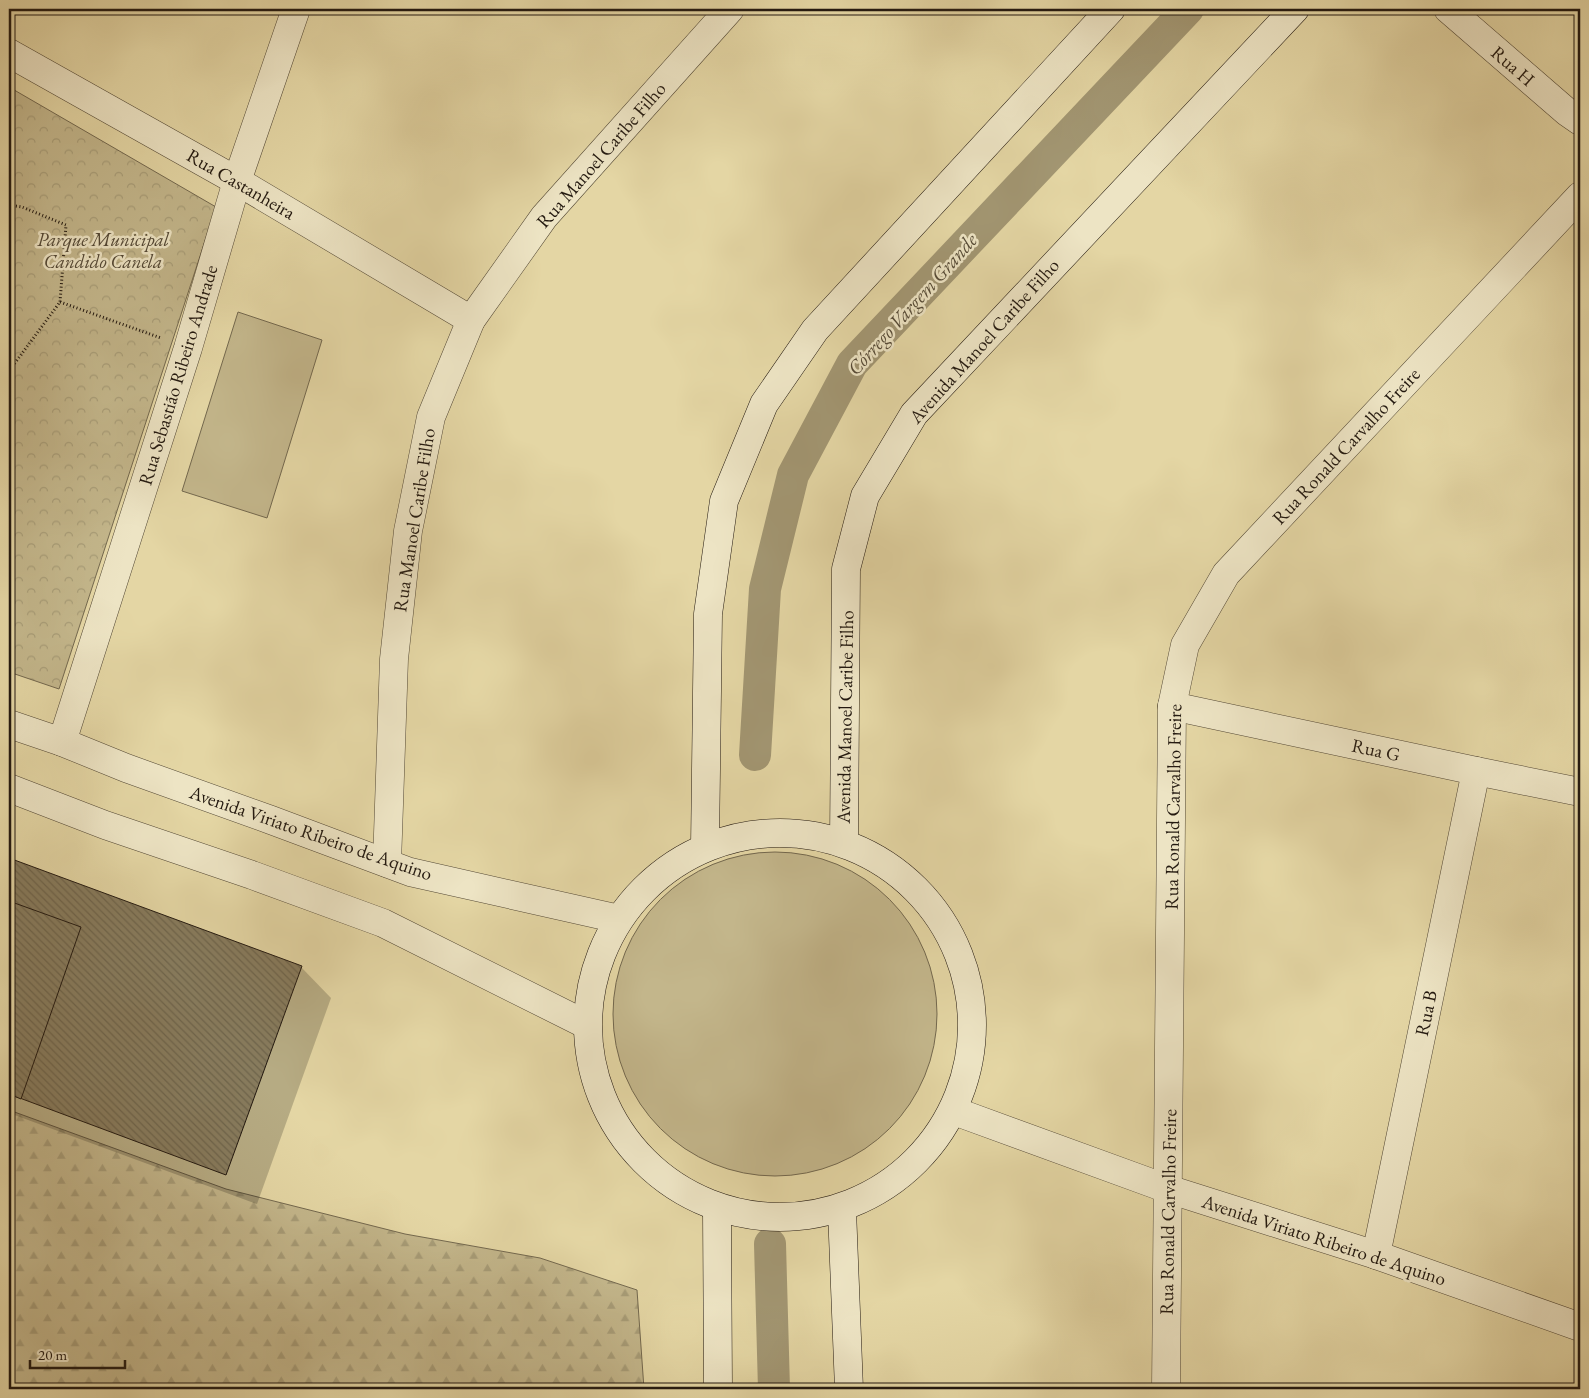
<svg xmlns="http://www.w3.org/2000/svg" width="1589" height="1398" font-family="'EB Garamond',serif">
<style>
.green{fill:#c3b68b;stroke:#73684e}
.forest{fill:url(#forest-firs);stroke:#73684e}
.park{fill:url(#park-crowns);stroke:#73684e}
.shadow{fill:#0003}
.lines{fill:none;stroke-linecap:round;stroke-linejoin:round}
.canal{stroke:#a29672;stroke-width:32}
.building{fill:url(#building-back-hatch);stroke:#231910}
.minor-casing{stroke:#534835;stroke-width:29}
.secondary-casing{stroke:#231910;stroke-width:29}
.path{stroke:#231910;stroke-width:3;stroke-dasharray:1 2.5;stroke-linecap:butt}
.minor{stroke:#ede4c4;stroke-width:28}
.secondary{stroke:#ede4c4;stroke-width:28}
.labels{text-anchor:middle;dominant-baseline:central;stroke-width:5;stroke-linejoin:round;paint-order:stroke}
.street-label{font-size:19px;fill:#231910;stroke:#ede4c4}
.park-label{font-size:19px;font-style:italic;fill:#534835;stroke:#ede4c4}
.water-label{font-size:20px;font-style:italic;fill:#564b37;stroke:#ede4c4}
</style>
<defs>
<pattern id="forest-firs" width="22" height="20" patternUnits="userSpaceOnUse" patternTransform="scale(1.25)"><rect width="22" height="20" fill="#c3b68b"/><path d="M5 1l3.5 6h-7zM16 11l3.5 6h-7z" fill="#a79c77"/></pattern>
<pattern id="park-crowns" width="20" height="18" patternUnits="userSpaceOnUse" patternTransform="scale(1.25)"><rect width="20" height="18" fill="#c3b68b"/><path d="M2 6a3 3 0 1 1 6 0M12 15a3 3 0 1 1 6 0" fill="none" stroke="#a79c77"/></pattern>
<pattern id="building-back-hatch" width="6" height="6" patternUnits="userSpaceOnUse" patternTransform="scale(1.25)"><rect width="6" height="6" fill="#877b5d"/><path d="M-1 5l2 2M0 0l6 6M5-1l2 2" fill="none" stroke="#6e644b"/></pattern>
</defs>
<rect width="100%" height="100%" fill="#e4d6a4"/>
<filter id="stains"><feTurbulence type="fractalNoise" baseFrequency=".004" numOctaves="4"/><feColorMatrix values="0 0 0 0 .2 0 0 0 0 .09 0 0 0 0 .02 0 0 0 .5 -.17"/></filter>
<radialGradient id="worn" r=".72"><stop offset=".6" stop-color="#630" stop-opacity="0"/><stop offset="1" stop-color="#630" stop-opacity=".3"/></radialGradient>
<g class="green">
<polygon points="238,312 322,340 267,518 182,491"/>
<circle cx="775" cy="1014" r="162"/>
</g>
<polygon class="forest" points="9,1110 226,1189 405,1234 540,1258 637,1290 644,1389 9,1389"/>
<polygon class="park" points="9,87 216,207 59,689 9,672"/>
<polygon class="shadow" points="9,860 301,967 331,998 257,1204 9,1113"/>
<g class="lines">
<g class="canal">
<polyline points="755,755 765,589 793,475 852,364 1188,9"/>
<polyline points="770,1244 774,1389"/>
</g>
</g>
<g class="building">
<polygon points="9,858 302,966 226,1175 9,1094"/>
<polygon points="9,901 81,927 21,1099 9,1094"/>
</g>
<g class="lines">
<g class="minor-casing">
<g id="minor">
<polyline points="1448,9 1567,112 1580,121"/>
<polyline points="9,53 237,181 471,320"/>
<polyline points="1172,706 1476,771 1580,792"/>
<polyline points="9,724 62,742 126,768 271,820 410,872 619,919"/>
<polyline points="62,742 188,348 237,181 296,9"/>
<polyline points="9,788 105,825 252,875 383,923 587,1025"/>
<polyline points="387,863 394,659 408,531 431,417 471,320 544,217 730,9"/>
<polyline points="954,1111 1168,1189 1376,1255 1580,1327"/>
<polyline points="1376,1255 1476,771"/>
<polyline points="1166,1389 1172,706 1185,645 1226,574 1580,196"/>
</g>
</g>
<g class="secondary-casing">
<g id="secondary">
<circle cx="780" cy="1025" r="192"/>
<polyline points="844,843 846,569 865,496 914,414 1295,9"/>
<polyline points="705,847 708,614 724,501 764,404 815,330 1111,9"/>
<polyline points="717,1209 718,1389"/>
<polyline points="842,1210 849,1389"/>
</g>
</g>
<g class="path">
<polyline points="9,205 22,207 66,225 60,302 9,371"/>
<polyline points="60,302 161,338"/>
</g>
<use href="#minor" class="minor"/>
<use href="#secondary" class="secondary"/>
</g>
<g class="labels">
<g class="street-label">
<text transform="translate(1513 66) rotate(41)">Rua H</text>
<text transform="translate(601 155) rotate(-49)">Rua Manoel Caribe Filho</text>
<text transform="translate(241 184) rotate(30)">Rua Castanheira</text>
<text transform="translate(984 341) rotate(-48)">Avenida Manoel Caribe Filho</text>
<text transform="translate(178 375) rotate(-73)">Rua Sebastião Ribeiro Andrade</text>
<text transform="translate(1346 446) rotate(-47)">Rua Ronald Carvalho Freire</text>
<text transform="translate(414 520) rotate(-81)">Rua Manoel Caribe Filho</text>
<text transform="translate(845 717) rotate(-89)">Avenida Manoel Caribe Filho</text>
<text transform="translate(1376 750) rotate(12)">Rua G</text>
<text transform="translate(1173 807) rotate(-89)">Rua Ronald Carvalho Freire</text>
<text transform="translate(311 833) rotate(19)">Avenida Viriato Ribeiro de Aquino</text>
<text transform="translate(1426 1013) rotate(-78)">Rua B</text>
<text transform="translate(1168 1212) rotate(-89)">Rua Ronald Carvalho Freire</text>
<text transform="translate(1324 1240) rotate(18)">Avenida Viriato Ribeiro de Aquino</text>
</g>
<g class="park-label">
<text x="103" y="239">Parque Municipal<tspan x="103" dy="22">Candido Canela</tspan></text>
</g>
<g class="water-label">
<text transform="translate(912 304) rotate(-48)">Córrego Vargem Grande</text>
</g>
</g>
<rect width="1589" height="1398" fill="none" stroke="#e4d6a4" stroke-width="30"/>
<rect x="10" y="10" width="1569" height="1378" fill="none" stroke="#231910" stroke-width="2.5"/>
<rect x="15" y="15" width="1559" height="1368" fill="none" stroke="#231910"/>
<path d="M30 1360v8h95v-8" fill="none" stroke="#231910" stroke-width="2.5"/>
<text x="38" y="1360" font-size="15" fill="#231910" stroke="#ede4c4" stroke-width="4" paint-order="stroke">20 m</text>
<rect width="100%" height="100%" filter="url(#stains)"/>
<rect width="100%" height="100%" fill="url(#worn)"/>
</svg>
